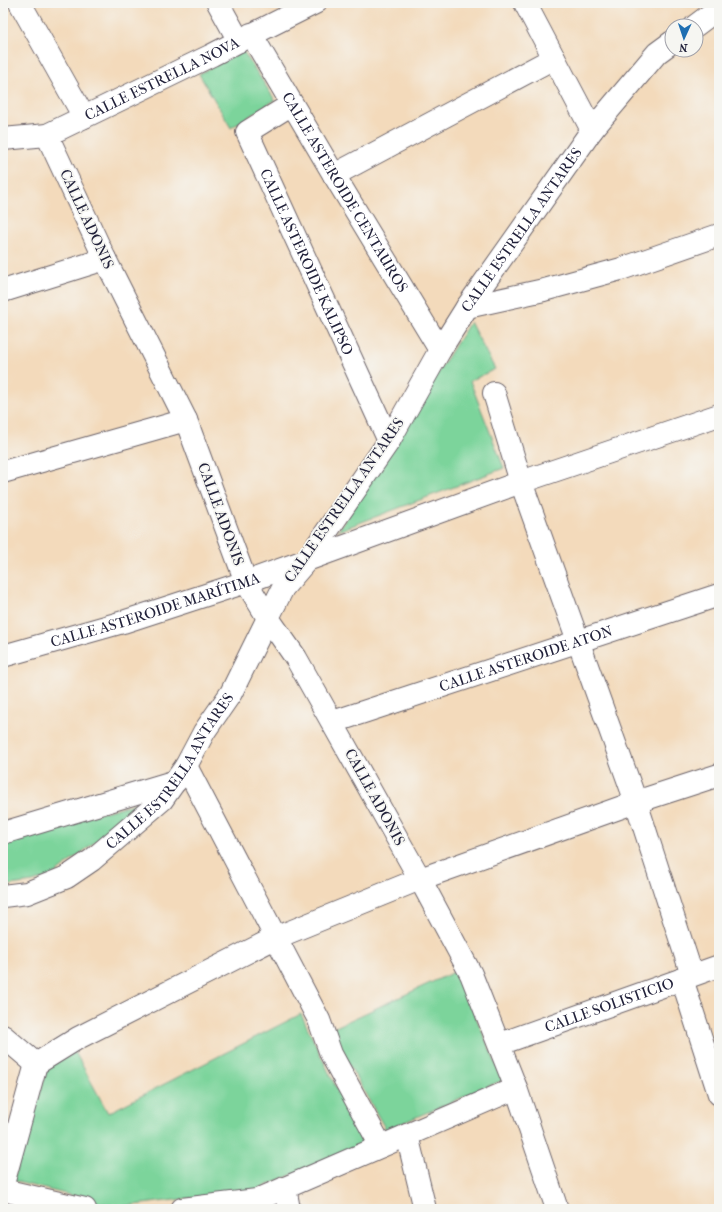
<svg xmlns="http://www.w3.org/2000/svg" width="722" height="1212" font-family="'IM FELL French Canon',serif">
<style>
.green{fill:#7bd49b;stroke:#4e7b6b}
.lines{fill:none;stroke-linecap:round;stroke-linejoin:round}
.minor-casing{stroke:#6b6268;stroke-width:24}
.tertiary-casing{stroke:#6b6268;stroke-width:24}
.minor{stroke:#fff;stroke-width:22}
.tertiary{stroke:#fff;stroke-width:22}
.labels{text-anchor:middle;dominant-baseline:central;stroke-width:3.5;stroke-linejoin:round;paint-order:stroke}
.street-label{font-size:15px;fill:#22223b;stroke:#f6f6f2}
</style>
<rect width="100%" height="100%" fill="#f6f6f2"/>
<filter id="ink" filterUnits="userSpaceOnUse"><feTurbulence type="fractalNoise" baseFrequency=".025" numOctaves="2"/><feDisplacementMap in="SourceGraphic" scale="8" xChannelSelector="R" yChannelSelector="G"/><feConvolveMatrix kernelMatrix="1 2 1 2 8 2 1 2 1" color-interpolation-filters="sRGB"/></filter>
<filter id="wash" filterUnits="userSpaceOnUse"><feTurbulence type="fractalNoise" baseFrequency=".012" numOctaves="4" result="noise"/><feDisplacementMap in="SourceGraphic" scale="16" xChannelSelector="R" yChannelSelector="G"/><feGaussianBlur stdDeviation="0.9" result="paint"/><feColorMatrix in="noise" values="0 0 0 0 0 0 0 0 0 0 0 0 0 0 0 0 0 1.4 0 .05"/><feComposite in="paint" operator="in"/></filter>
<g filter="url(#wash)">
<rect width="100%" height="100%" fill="#f3dabb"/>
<g class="green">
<polygon points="243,51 275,100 231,128 199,74"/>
<polygon points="470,322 495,369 470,381 504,468 338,531"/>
<polygon points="150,799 53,875 33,882 3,886 3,841"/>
<polygon points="456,971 503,1080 386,1130 329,1030"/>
<polygon points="301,1014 363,1144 256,1190 118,1207 13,1181 48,1067 75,1052 108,1113"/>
</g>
</g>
<g filter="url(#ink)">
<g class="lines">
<g class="minor-casing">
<g id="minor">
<polyline points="20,3 84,117"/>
<polyline points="218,3 239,41"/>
<polyline points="525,3 592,130"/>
<polyline points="695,26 719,8"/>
<path id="s1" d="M 251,34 L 334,175 L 440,350"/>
<path id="s2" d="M 292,104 L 247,132 L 389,441"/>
<path id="s3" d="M 3,139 L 47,135 L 212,55 L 239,41 L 315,3"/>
<polyline points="334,175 554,58"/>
<polyline points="3,291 105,259"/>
<polyline points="467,307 544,290 621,269 719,235"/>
<polyline points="494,393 521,482 636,802 692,975"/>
<polyline points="3,472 186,420"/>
<path id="s4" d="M 3,656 L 123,622 L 246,582 L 307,560 L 389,441 L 440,350 L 467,307 L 592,130 L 657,53 L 672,42"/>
<path id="s5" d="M 333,722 L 719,595"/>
<polyline points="186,766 319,1020 331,1054 381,1146"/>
<polyline points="3,833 176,781"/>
<path id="s6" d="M 3,896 L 27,893 L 67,877 L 92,860 L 162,800 L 186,766 L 204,732 L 231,693 L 268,618 L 246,582 L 186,420 L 105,259 L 47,135"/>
<polyline points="682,979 719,1094"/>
<polyline points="3,1036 36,1064"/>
<path id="s7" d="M 500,1044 L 719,966"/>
<polyline points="407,1135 425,1209"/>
<polyline points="285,1188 289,1209"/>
<polyline points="3,1190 85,1209"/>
<polyline points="182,1209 257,1200 516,1088"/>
<polyline points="557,1209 516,1088 471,974 420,879 636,802 719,775"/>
</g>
</g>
<g class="tertiary-casing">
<polyline id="tertiary" points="3,1184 36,1064 78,1038 275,938 420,879 296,658 268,618 283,588 307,560 521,482 719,415"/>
</g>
<use href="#minor" class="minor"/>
<use href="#tertiary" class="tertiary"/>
</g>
</g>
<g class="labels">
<g class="street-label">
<text stroke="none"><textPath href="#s3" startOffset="172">CALLE ESTRELLA NOVA</textPath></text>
<text stroke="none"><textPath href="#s1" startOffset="184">CALLE ASTEROIDE CENTAUROS</textPath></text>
<text transform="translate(87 219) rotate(65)">CALLE ADONIS</text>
<text stroke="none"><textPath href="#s4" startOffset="713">CALLE ESTRELLA ANTARES</textPath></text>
<text stroke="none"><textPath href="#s2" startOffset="196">CALLE ASTEROIDE KALIPSO</textPath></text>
<text transform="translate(344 500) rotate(-55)">CALLE ESTRELLA ANTARES</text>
<text transform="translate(221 514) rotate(70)">CALLE ADONIS</text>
<text stroke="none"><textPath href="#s4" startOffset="159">CALLE ASTEROIDE MARÍTIMA</textPath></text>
<text stroke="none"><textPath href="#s5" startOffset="203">CALLE ASTEROIDE ATON</textPath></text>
<text stroke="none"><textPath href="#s6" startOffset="217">CALLE ESTRELLA ANTARES</textPath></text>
<text transform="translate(375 797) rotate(61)">CALLE ADONIS</text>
<text stroke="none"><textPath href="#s7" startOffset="116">CALLE SOLISTICIO</textPath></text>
</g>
</g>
<rect width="722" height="1212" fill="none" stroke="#f6f6f2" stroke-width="16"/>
<g transform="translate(684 38) rotate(183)"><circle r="19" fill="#f6f6f2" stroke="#a1a1a9"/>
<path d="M0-3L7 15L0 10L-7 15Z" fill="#1f6fb2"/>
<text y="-6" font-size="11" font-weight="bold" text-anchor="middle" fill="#22223b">N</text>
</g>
</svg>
